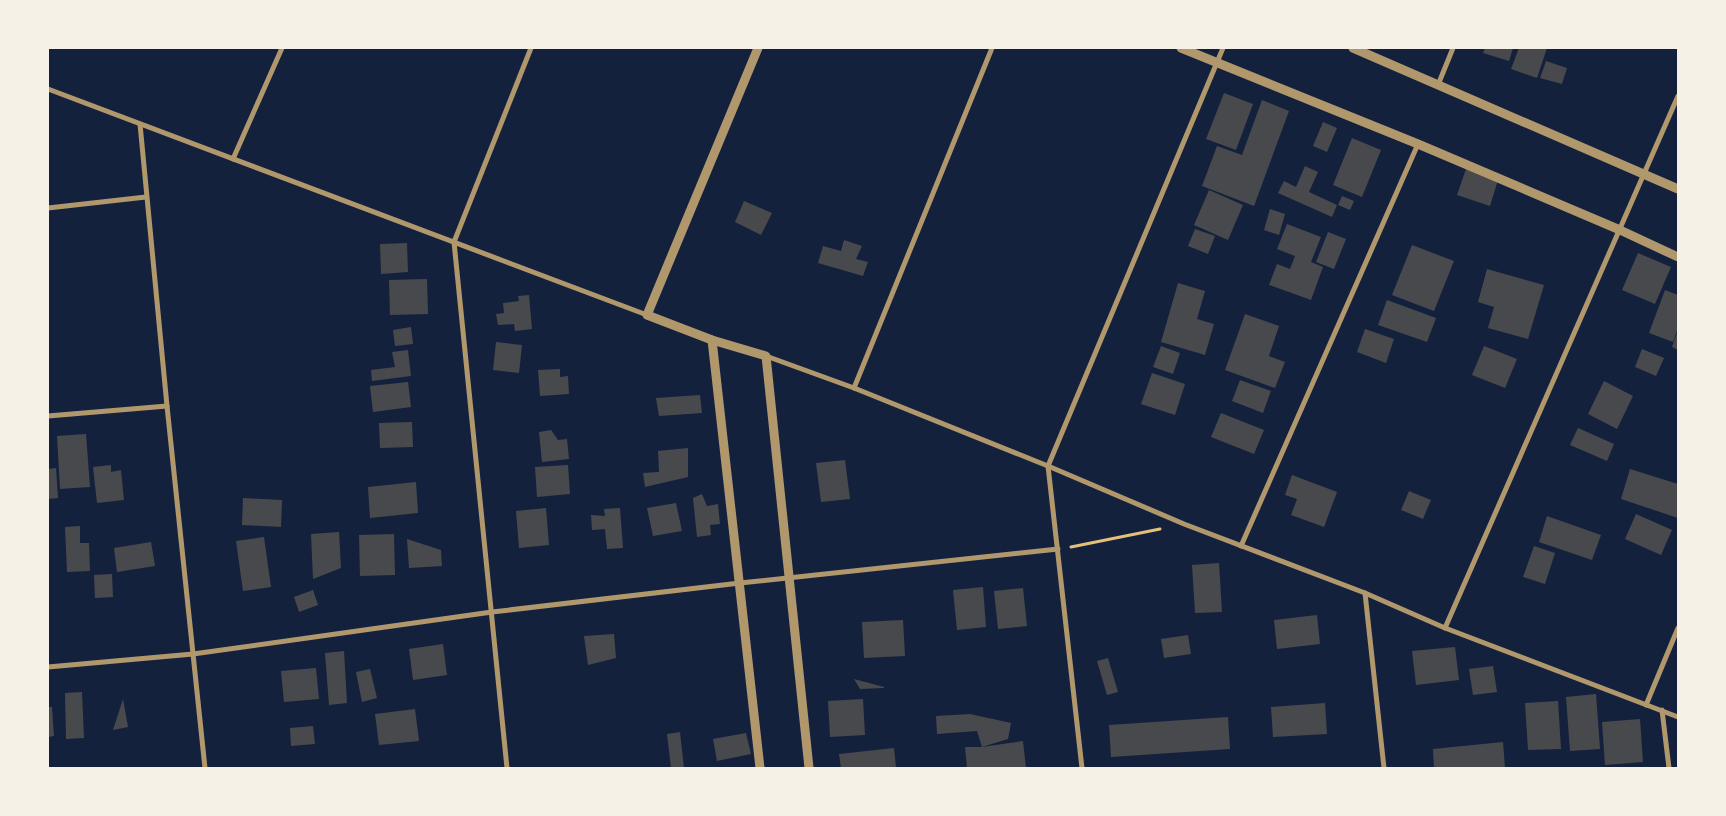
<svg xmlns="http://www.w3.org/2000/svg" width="1726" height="816" font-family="Montserrat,sans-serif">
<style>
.building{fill:#48494c}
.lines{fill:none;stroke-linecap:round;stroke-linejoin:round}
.path{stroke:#e5c07b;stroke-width:3}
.minor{stroke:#b1986c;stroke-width:5}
.tertiary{stroke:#b1986c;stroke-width:9}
</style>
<rect width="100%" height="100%" fill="#14213d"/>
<g class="building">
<polygon points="1485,48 1513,48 1509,61 1483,53"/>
<polygon points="1519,48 1547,48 1537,78 1511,69"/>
<polygon points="1546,61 1567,68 1562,84 1540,78"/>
<polygon points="1224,93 1253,104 1236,150 1206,139"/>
<polygon points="1262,100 1289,111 1254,206 1202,186 1217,146 1242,155"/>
<polygon points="1323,122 1337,128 1327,152 1313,146"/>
<polygon points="1352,138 1381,150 1362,197 1333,185"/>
<polygon points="1305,166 1318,172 1309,192 1337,205 1332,217 1278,193 1284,181 1296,187"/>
<polygon points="1466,169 1498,180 1490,206 1457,195"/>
<polygon points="1209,190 1243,205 1228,240 1194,225"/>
<polygon points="1342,196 1354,201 1350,210 1338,205"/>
<polygon points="744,201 772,213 761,235 735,222"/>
<polygon points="1270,209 1285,214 1279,235 1264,230"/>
<polygon points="1287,224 1321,237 1311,262 1323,267 1311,300 1269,285 1277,264 1290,269 1295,256 1277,249"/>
<polygon points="1195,229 1215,236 1208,254 1188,246"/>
<polygon points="1328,232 1346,239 1334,269 1316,262"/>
<polygon points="844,240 862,246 856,259 868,262 863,276 818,263 823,246 841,251"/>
<polygon points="407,243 408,272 381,274 380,244"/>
<polygon points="1412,245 1454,261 1434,311 1392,295"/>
<polygon points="1638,253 1671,267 1655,304 1622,290"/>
<polygon points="1487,269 1544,285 1528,339 1488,328 1494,307 1478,302"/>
<polygon points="427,279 428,314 390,315 389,280"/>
<polygon points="1178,283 1205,291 1197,319 1214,324 1205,355 1161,342"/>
<polygon points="1665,290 1678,295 1678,328 1673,342 1649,333"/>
<polygon points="529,295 532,329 515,331 514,324 498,325 496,314 504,313 503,303 519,301 518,296"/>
<polygon points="1387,300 1436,318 1427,342 1378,325"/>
<polygon points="1245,314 1279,326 1269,356 1285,362 1275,388 1225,370"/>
<polygon points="411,327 413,344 395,346 393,330"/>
<polygon points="1365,329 1394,339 1386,363 1357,352"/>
<polygon points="1678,330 1678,350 1672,347"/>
<polygon points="496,342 522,345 519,373 493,370"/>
<polygon points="1161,346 1180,353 1173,374 1153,367"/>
<polygon points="1484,346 1517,359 1505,388 1472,375"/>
<polygon points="1642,349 1664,358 1656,376 1635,367"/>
<polygon points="408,350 411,376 372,381 371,370 395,367 392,352"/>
<polygon points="560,369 560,377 568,376 569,394 540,396 538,370"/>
<polygon points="1152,373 1185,384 1175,415 1141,404"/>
<polygon points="1240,380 1271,391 1263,413 1232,401"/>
<polygon points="1604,381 1633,396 1617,429 1588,414"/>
<polygon points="408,382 411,407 373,412 370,386"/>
<polygon points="700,395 702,413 659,416 656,398"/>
<polygon points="1221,413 1264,430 1254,454 1211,437"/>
<polygon points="412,422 413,447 380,448 379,423"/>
<polygon points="1578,428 1614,444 1607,461 1570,445"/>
<polygon points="551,430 558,440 567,439 569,459 542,462 539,432"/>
<polygon points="86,434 90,487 60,489 57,436"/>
<polygon points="688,448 688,477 645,487 643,473 659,472 658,451"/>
<polygon points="845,460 850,499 821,502 816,463"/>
<polygon points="111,465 111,472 121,470 124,500 97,503 93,467"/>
<polygon points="568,465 570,494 537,497 535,467"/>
<polygon points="56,468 58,498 48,499 48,469"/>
<polygon points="1630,469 1678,484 1678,518 1621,499"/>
<polygon points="1292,475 1337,492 1324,527 1291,515 1297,499 1285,495"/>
<polygon points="416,482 418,513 370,518 368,487"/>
<polygon points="1409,491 1431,500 1423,519 1401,510"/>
<polygon points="702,494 707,506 718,504 720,524 710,525 711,535 697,537 693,498"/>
<polygon points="243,498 282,500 281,527 242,525"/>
<polygon points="676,503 682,531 653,536 647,508"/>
<polygon points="546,508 549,545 519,548 516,511"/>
<polygon points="620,508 623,548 607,549 605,529 592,530 591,515 605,516 604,509"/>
<polygon points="1636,514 1672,530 1661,555 1625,539"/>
<polygon points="1547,516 1601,535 1592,560 1539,542"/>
<polygon points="80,526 80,543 89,543 90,571 67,572 65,527"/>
<polygon points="339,532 341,568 313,579 311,534"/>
<polygon points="394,534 395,575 360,576 359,535"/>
<polygon points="264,537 271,587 243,591 236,541"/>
<polygon points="407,539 441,550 442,566 409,568"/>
<polygon points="151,542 155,566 117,572 114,548"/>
<polygon points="1534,546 1555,553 1545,584 1523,577"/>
<polygon points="1219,563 1222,612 1195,613 1192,565"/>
<polygon points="112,574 113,597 95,598 94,575"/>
<polygon points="983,587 986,627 957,630 953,590"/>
<polygon points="1023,588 1027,626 998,629 994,591"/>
<polygon points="313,590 318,605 299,612 294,597"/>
<polygon points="1317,615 1320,644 1277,649 1274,620"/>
<polygon points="903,620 905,656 864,658 862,622"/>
<polygon points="614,634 616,658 588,665 584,636"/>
<polygon points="1188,635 1191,654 1164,658 1161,639"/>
<polygon points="443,644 447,675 413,680 409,649"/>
<polygon points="1455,647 1459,680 1416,685 1412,651"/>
<polygon points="344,651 347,703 329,705 325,653"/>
<polygon points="1108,658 1118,692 1107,695 1097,661"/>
<polygon points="1493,666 1497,692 1473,695 1469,669"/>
<polygon points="316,668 319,699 284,702 281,671"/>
<polygon points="370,669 377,698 362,702 356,672"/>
<polygon points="854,679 884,687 884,688 860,689"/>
<polygon points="82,692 84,738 66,739 65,693"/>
<polygon points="1596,694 1600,749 1570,751 1566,697"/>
<polygon points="123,699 128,727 113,730"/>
<polygon points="863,699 865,735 830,737 828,701"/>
<polygon points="1558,701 1561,749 1528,750 1525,703"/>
<polygon points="1325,703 1327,734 1273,737 1271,707"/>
<polygon points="48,707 52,707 54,736 48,737"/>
<polygon points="415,709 419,741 379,745 375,714"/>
<polygon points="970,714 1011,723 1008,739 982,747 977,731 937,734 936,716"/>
<polygon points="1228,717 1230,749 1111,757 1109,725"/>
<polygon points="1640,719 1643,762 1605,765 1602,722"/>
<polygon points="313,726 315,744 291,746 290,728"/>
<polygon points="680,732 684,768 671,768 667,734"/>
<polygon points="746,733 751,754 717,761 713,739"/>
<polygon points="1023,741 1026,768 967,768 965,747 982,747"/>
<polygon points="1503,742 1505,768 1434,768 1433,749"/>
<polygon points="894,748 896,768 841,768 839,754"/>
</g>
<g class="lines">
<polyline class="path" points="1071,547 1160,529"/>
<g class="minor">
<polyline points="1438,85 1453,48"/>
<polyline points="48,89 647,315"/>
<polyline points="140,124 167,406 205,768"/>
<polyline points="233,159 282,48"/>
<polyline points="48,208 146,197"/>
<polyline points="766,356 854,388 1048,466 1184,524 1365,593 1445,628 1678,717"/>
<polyline points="854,388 992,48"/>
<polyline points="48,416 167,406"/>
<polyline points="1241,546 1418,144"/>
<polyline points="1365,593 1384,768"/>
<polyline points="1445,628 1678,96"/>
<polyline points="48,667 193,654 492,612 740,583 1058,549"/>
<polyline points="1646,705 1678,628"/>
<polyline points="1662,710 1669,768"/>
<polyline points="507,768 454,242 531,48"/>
<polyline points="1082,768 1048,466 1223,48"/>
</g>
<g class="tertiary">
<polyline points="758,48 647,315 712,340 766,356 809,768"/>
<polyline points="1181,48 1418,144 1620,230 1678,257"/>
<polyline points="1353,48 1678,189"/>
<polyline points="712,340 760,768"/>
</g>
</g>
<rect width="1726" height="816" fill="none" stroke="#f6f1e7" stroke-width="98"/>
</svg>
